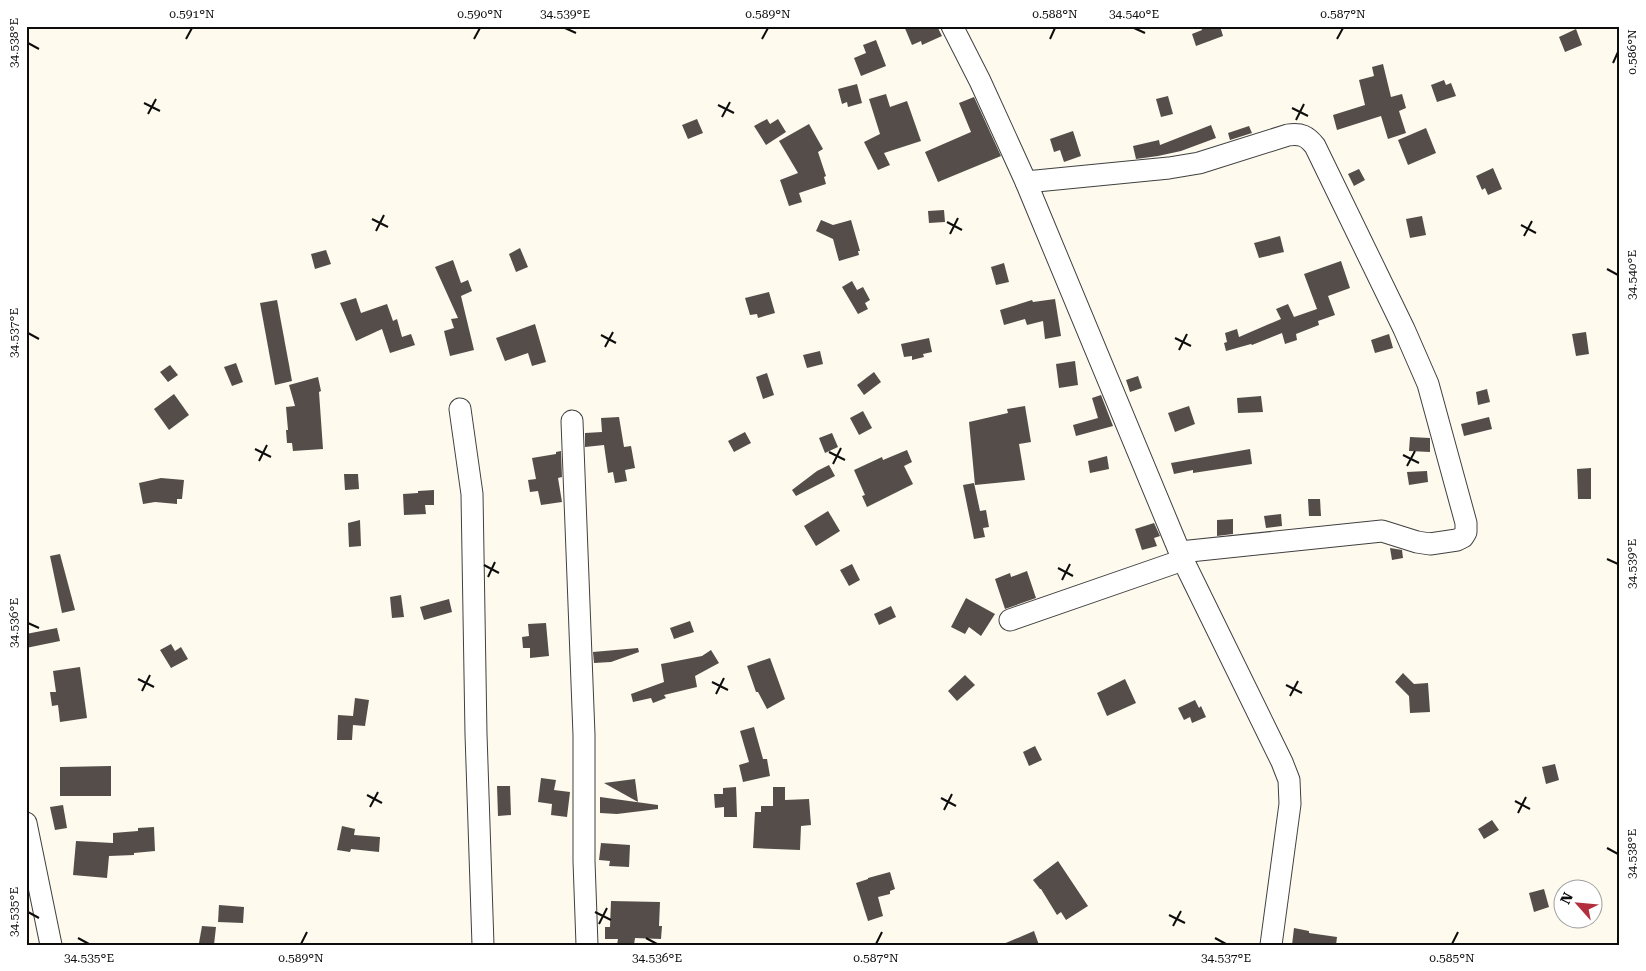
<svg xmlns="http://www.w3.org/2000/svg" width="1646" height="971" font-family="'Roboto Serif',serif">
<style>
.building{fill:#544d4a}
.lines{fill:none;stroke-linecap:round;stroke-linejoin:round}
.minor-casing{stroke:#404040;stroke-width:23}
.minor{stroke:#fff;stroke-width:21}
.ticks{fill:none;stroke:#0d0d0d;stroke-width:2}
.neatline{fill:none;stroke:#0d0d0d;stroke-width:2}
.ticks-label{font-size:12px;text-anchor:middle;fill:#0d0d0d}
</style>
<rect width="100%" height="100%" fill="#fefaee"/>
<g class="building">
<polygon points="904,26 937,26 942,36 922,45 921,41 912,45"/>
<polygon points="1201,26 1220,26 1223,36 1196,46 1192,34 1202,30"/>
<polygon points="1576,29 1582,45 1565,52 1559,37"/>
<polygon points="876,40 886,66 861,76 854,58 866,53 863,45"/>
<polygon points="1383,64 1391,97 1402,94 1406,108 1399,111 1406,133 1388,139 1381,116 1337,130 1333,115 1365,105 1359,80 1374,76 1372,67"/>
<polygon points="1444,80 1446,85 1451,83 1456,96 1437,102 1431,85"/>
<polygon points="857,84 862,103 848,107 847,102 842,104 838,89"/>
<polygon points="886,94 890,107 907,101 921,141 884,153 890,165 878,170 864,142 880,134 869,99"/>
<polygon points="1168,96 1173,114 1161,117 1156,99"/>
<polygon points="974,97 1001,156 938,182 925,152 971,132 959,103"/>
<polygon points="697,119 703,133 688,139 682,125"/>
<polygon points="767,119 770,124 778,119 786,132 766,145 754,126"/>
<polygon points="809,124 823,149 818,152 826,176 824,177 826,184 799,193 802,202 789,206 780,180 798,173 779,141"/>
<polygon points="1211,125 1216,138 1181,151 1158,156 1136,159 1133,146 1159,140 1160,145"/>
<polygon points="1249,126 1252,133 1230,140 1228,133"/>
<polygon points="1426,128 1436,153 1408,165 1398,140"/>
<polygon points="1073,131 1081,156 1064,162 1060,150 1054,152 1050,139"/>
<polygon points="1493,168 1502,189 1488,195 1485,188 1482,190 1476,176"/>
<polygon points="1359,169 1365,180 1354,186 1348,174"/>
<polygon points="944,210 945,222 929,223 928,211"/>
<polygon points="1422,216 1426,235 1410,238 1406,219"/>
<polygon points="821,220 833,225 851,220 860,251 858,251 859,255 839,261 833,239 816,231"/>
<polygon points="1280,236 1284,252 1259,258 1254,243"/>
<polygon points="520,248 528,267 516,272 509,254"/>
<polygon points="326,250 331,264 315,269 311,254"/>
<polygon points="453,260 461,283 468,280 472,291 461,296 474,350 450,356 444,331 454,328 451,319 458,318 435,267"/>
<polygon points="1341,261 1350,288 1328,296 1335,315 1318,321 1319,325 1296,334 1297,340 1285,344 1282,333 1252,345 1251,344 1226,351 1224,343 1227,342 1225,333 1237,329 1239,337 1281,319 1276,309 1288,304 1294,317 1317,309 1304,274"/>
<polygon points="1004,263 1009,282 996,285 991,267"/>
<polygon points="852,281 857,290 863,287 870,300 865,303 868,309 858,314 842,287"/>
<polygon points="769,292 775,313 758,318 757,314 750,315 745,298"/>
<polygon points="356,298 361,313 387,304 393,321 397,319 402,337 411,334 415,345 390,353 382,329 356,341 340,303"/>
<polygon points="1055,299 1061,336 1045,339 1043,321 1027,325 1025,319 1004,325 1000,310 1032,300 1033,302"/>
<polygon points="277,300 292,381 275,385 260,303"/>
<polygon points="535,324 546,362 532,366 528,353 505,361 496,338"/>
<polygon points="1586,332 1589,354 1576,356 1572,334"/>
<polygon points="1389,334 1393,348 1375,353 1371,340"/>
<polygon points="929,338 932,352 923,354 924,357 912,360 912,356 904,357 901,344"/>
<polygon points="820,351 823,364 807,368 803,355"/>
<polygon points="1075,361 1078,385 1059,388 1056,364"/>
<polygon points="236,363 243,382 232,386 224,367"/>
<polygon points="170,365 178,375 168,382 160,372"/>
<polygon points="874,372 881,382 864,395 857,385"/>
<polygon points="767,373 774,395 763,399 756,377"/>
<polygon points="1138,376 1142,388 1130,392 1126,380"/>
<polygon points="318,377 321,391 319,392 323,449 293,451 292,443 287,443 286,430 288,430 286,407 295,406 289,385"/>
<polygon points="1487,389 1490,402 1478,405 1476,392"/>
<polygon points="174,394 189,415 169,430 154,409"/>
<polygon points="1101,395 1113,426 1076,436 1073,425 1098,418 1092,398"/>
<polygon points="1261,396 1263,412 1238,413 1237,398"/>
<polygon points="1025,406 1031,442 1019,444 1025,480 975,485 969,422 1008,413 1007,409"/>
<polygon points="1189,406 1195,424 1175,432 1168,413"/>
<polygon points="863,411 872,428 859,435 850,418"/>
<polygon points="619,417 624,447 631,446 635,468 625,470 627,481 615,483 613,472 608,473 604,445 585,447 585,433 602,432 601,418"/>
<polygon points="1489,417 1492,429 1464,436 1461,424"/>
<polygon points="745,432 751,443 734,452 728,441"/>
<polygon points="832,433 838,447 825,453 819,438"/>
<polygon points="1410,437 1430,438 1430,452 1409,451"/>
<polygon points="1250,449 1252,464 1193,473 1193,470 1174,474 1171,463"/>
<polygon points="907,450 912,462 904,466 913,484 867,507 862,496 865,495 854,470 882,457 883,460"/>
<polygon points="561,451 562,477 558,478 562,502 541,505 538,491 530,492 528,480 536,479 532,458 556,454 556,452"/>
<polygon points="1107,456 1109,469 1090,473 1088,461"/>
<polygon points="829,465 835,476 796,496 792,490 817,471"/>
<polygon points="1591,468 1591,499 1578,499 1577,469"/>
<polygon points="1427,471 1428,482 1409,485 1407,472"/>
<polygon points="344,474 358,474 359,489 345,490"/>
<polygon points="161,478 184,480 182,499 177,499 177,504 155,502 143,504 139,483"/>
<polygon points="974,483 980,511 986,510 989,527 983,528 985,537 974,539 963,485"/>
<polygon points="434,490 434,505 425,505 426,514 404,515 403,494 418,493 418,491"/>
<polygon points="1308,499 1320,499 1321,516 1309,516"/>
<polygon points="828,511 840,531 816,546 804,526"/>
<polygon points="1281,514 1282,526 1266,528 1264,516"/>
<polygon points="1233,519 1233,534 1217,536 1217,520"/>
<polygon points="360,520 361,546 349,547 348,523"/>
<polygon points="1154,523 1160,536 1154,538 1157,546 1142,550 1135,529"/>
<polygon points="1390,548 1402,550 1403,558 1392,560"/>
<polygon points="60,554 75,610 62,613 50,556"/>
<polygon points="852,564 860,580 849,586 840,570"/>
<polygon points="1027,571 1036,598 1005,609 995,579 1010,573 1011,577"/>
<polygon points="401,595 404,617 392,618 390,597"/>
<polygon points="966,598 995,614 981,636 969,627 965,634 951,627"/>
<polygon points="449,599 452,612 424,620 420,607"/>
<polygon points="891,606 896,617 879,625 874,614"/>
<polygon points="690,621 694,632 674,639 670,628"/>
<polygon points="546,623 549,656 530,658 530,648 523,648 522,637 529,636 528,624"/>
<polygon points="57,628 60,641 26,648 26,634"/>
<polygon points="171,644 175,651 181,647 188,659 171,668 160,650"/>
<polygon points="638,648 639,652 611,662 594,663 593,652"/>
<polygon points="711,650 719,663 695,676 697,687 664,695 666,698 653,703 651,698 633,702 631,694 664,682 661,664 702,656"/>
<polygon points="770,658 785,699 767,709 758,692 756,692 747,666"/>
<polygon points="80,667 87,718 60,722 58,705 52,706 50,692 56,692 53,671"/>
<polygon points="1403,673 1414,684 1428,683 1430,712 1410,713 1409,696 1395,682"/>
<polygon points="965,675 975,685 957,701 948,691"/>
<polygon points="1125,679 1136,703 1107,716 1097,693"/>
<polygon points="355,698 369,700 365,726 353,725 352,740 337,740 338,715 353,716"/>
<polygon points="1195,700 1199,708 1201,706 1206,717 1192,723 1190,717 1184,720 1178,708"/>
<polygon points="754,727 763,759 767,759 770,776 743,782 739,765 749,762 740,731"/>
<polygon points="1035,746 1042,760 1029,766 1023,752"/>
<polygon points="1555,764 1559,780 1546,784 1542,767"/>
<polygon points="111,766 111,796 60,796 60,767"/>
<polygon points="541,778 556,780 554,790 570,792 567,817 551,815 552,804 538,802"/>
<polygon points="635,779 638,802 604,783"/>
<polygon points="497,786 510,786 511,815 498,816"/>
<polygon points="736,787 737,817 724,817 724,807 715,808 714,794 723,794 723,788"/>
<polygon points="773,787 785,787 785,800 809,799 811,825 801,826 800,850 753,848 755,812 761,812 761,806 773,806"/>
<polygon points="600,797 658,805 658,809 617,814 600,813"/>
<polygon points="63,805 67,828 55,830 50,807"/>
<polygon points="1492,820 1499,830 1484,839 1478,829"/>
<polygon points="342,826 355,829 354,835 380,837 379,852 351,849 350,852 337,850"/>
<polygon points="154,827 155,851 134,853 134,855 109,856 107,878 73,875 76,841 113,843 113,833 138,831 138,828"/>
<polygon points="601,843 630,845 629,867 609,866 610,861 599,860"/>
<polygon points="1058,861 1088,906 1066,920 1061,912 1057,915 1041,889 1040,889 1033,880"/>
<polygon points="890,872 895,889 890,891 890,894 878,897 883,916 868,921 856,883 868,879 868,878"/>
<polygon points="1544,889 1549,907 1534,912 1529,893"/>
<polygon points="611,901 660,902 659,926 662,926 661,939 635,938 634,945 617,945 618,939 605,939 605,927 610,927"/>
<polygon points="219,905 244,907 243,923 218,922"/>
<polygon points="202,926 216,927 214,945 199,943"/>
<polygon points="1294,928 1309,931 1309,933 1337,937 1336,945 1292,945"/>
<polygon points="1034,931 1039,945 1001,945"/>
</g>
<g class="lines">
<g class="minor-casing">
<g id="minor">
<polyline points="952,26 980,81 1026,182 1183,560 1282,762 1289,780 1290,804 1271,945"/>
<path d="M 1026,182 L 1169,168 L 1199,163 L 1288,135 C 1301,133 1307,136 1315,146 L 1404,329 L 1428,384 L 1466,523 L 1466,532 L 1463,537 L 1457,540 L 1430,544 L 1417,542 L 1382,531 L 1180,552"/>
<polyline points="460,409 472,494 476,734 483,945"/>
<polyline points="572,421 584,735 584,861 587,945"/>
<polyline points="1010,620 1183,560"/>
<polyline points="26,823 51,945"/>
</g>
</g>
<use href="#minor" class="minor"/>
</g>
<path class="ticks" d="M 565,28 L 576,33M 1134,28 L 1145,33M 186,39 L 192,28M 474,39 L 480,28M 762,39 L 768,28M 1050,39 L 1055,28M 1337,39 L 1343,28M 28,43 L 39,49M 1613,63 L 1618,52M 144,103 L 160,111M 718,105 L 734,113M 1292,108 L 1308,116M 148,114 L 156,99M 722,117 L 730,102M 1296,120 L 1304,104M 372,219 L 388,227M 947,222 L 962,230M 1521,225 L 1536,233M 376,231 L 384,215M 950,234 L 958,218M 1524,236 L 1532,221M 1607,269 L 1618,275M 28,333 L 39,339M 601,335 L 616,343M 1175,338 L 1191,346M 605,347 L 613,332M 1179,350 L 1187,334M 255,449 L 271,457M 829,452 L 845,460M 1403,455 L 1419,463M 259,461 L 267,445M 833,464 L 841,448M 1407,466 L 1415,451M 1607,559 L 1618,564M 484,565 L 499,573M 1058,568 L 1073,576M 488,577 L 495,562M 1062,580 L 1070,564M 28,623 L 39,628M 138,679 L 154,687M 712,682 L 728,690M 1286,685 L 1302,693M 142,691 L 150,675M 716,694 L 724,678M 1290,696 L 1298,681M 367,795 L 382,803M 941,798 L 956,806M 1515,801 L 1530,809M 370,807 L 378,792M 944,810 L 952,794M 1518,813 L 1526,797M 1607,848 L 1618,854M 28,912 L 39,918M 595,912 L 611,920M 1169,915 L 1185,923M 599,924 L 607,908M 1173,926 L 1181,911M 78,938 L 89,944M 646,938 L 657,944M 1215,938 L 1226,944M 301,944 L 307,932M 876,944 L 882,932M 1452,944 L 1458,932"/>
<rect width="1646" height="971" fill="none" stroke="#ffffff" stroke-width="55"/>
<g transform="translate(1578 904) rotate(297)"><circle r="24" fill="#ffffff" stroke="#9e9e9e"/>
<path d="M0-4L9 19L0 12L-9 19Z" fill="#b2303e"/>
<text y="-8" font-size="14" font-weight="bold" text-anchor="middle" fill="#0d0d0d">N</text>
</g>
<rect x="28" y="28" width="1590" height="916" class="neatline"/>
<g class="ticks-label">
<text x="192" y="18">0.591°N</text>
<text x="480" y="18">0.590°N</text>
<text x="565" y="18">34.539°E</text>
<text x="768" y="18">0.589°N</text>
<text x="1055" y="18">0.588°N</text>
<text x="1134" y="18">34.540°E</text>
<text x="1343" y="18">0.587°N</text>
<text transform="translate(14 43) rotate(-90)" y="4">34.538°E</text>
<text transform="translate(1632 52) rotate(-90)" y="4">0.586°N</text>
<text transform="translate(1632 275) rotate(-90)" y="4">34.540°E</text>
<text transform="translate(14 333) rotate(-90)" y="4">34.537°E</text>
<text transform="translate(1632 564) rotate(-90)" y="4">34.539°E</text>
<text transform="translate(14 623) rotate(-90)" y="4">34.536°E</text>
<text transform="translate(1632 854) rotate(-90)" y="4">34.538°E</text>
<text transform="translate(14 912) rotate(-90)" y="4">34.535°E</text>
<text x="89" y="962">34.535°E</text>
<text x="301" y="962">0.589°N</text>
<text x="657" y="962">34.536°E</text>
<text x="876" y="962">0.587°N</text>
<text x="1226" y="962">34.537°E</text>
<text x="1452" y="962">0.585°N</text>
</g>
</svg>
